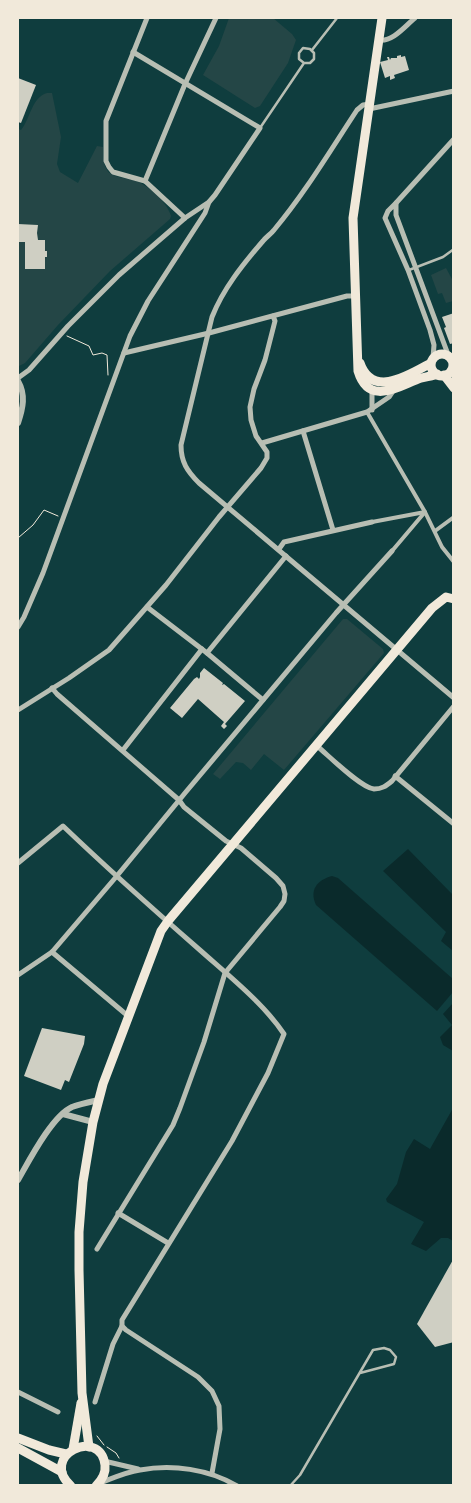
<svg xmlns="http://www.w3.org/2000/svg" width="471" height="1503" font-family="'PT Sans Narrow',sans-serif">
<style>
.green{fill:#244646}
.water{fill:#0a2a2b}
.building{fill:#cfcfc3}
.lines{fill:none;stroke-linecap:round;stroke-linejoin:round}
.path{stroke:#f1e9da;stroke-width:1}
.service{stroke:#b8beb3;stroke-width:2.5}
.pedestrian{stroke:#b8beb3;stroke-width:4}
.minor{stroke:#b8beb3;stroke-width:5}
.tertiary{stroke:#b8beb3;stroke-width:6}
.trunk{stroke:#f1e9da;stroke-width:9}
</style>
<rect width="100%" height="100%" fill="#0f3d3e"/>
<g class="green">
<polygon points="229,18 273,18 292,34 296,40 288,63 260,106 255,108 203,75 219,46"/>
<path d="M 47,93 L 52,93 L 61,137 L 57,164 L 60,172 L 78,183 L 97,146 L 103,147 C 103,155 103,164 107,170 C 112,178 128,178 136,181 C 149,186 167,202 171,216 L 170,219 L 110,271 L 58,325 L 25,363 L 19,366 L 18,365 L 18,129 L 21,130 C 31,118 31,98 47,93 Z"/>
<polygon points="446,268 453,281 453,301 446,303 442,293 438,294 431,275"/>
<polygon points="343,619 347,619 383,649 384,653 284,770 264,754 251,770 243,763 236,762 220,779 213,774"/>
</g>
<g class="water">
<polygon points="408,849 453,895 453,951 441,941 446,932 383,871"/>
<path d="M 332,876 L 338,878 L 453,979 L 453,992 L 437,1011 L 316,905 C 309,890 317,880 332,876 Z"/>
<polygon points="453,1003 453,1051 443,1045 440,1037 452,1025 443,1014"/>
<polygon points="453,1108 453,1241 448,1238 441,1238 426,1251 411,1244 424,1222 387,1202 386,1199 397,1184 406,1152 414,1139 430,1149"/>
</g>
<g class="building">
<polygon points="401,55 401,57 405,56 409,70 394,75 395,78 390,80 390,76 385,78 380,62 388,60 387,57 389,57 390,60 391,58 397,58 397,56"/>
<polygon points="18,78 36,85 21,123 18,122"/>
<polygon points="18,224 38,225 37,233 38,240 45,240 45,251 47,251 47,257 45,257 45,269 25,269 25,242 18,242"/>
<polygon points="454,313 454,343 450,344 444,328 446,327 442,317"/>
<polygon points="204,668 223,683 222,685 224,684 245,701 225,724 227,726 224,729 221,726 224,722 198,699 182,718 170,708 194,679 197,677 199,679 200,677 200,673"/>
<polygon points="42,1028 85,1036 84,1044 69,1082 65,1080 61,1090 24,1076"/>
<polygon points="454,1258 454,1342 435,1347 417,1324"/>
</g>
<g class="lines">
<g class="path">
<polyline points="67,336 89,346 93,355 102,353 107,355 108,375"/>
<polyline points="18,538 33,525 44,510 58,516"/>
<polyline points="97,1436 104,1445"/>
<polyline points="107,1447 116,1453 119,1458"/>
</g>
<g class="service">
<polyline points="312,50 337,18"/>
<polyline points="260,128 304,63 310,63 314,59 314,53 310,49 303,48 299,53 299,59 304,63"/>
<polyline points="409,270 443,257 454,249"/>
<polyline points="290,1486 300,1475 373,1350 384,1348 390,1350 396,1357 394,1364 360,1373"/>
</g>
<g class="pedestrian">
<polyline points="367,412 425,512 392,551"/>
<polyline points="372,522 425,512 442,547 454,562"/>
<polyline points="435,531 454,517"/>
</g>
<g class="minor">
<path d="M 379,40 C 393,42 405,26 415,18"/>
<path d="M 370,104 L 363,105 L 357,110 C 330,151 305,193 274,230 C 271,234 266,237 263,241 C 243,264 223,289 212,317 L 181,445 C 181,462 187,471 199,483 L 454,698"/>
<polyline points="369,109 454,91"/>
<polyline points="145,181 113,172 109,167 106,161 106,121 147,18"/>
<polyline points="396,203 454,139"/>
<polyline points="185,218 145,181 185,84 216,18"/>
<polyline points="124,353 209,333 347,296 355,296"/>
<polyline points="433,358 434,345 430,330 408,270 385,218 388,211 396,203 396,215 449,357"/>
<polyline points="18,378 29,370 68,326 119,275 185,218 209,202 215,195 260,128 133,52"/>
<polyline points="372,410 372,389"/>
<polyline points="303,431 333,530"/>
<polyline points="262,443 367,412 389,397 393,391"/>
<polyline points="279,549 284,542 372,522"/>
<polyline points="147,607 207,653 263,700"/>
<polyline points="18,627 24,617 43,573 130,336 148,301 205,213 209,202"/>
<polyline points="207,653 286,556"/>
<polyline points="52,688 57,694 179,800 184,807 226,841 241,848 276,878 283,886 285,894 284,901 280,907 225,973 204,1042 180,1108 173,1125 97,1249"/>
<polyline points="18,710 69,678 109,650 166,585 219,517 261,468 267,458 267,452 256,436 251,420 250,407 254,389 265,360 275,321 273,316"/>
<path d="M 317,746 C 328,755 361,788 374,789 C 382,789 386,786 392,781 L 454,706"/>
<polyline points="123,750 202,649"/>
<polyline points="395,776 454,824"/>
<path d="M 18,863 L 63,826 C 108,869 154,910 201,951 C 228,975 264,1004 284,1034 L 268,1073 L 232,1141 L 122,1320 L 122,1326 L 126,1330 L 198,1377 L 212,1391 L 219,1406 L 220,1429 L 212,1473"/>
<polyline points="52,952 128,1016"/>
<polyline points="18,975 52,952 116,877 185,793 336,613 392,551"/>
<polyline points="118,1213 168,1243"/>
<polyline points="18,1392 58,1412"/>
<polyline points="95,1402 113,1344 122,1326"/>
<polyline points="104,1461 138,1469"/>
<path d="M 100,1483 C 113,1478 126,1472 140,1470 C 172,1464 209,1469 237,1486"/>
</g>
<g class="tertiary">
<path d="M 18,381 C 26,395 23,408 18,423"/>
<polyline points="63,1114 93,1122"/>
<path d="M 18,1180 C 29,1161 52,1116 72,1107 C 80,1104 90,1102 99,1100"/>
</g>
<g class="trunk">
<path d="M 382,18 L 353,218 L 358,371 C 369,407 398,386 421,378 C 426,377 432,376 437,374"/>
<circle cx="442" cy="365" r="11"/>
<path d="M 360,363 C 372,399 409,375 431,363"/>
<polyline points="444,375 454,388"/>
<polyline points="18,1438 49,1450 66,1454"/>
<polyline points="89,1447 82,1393 79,1270 79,1232 83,1182 93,1122 103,1084 161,931 168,921 432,608 446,597 454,599"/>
<polyline points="18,1448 62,1472"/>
<polyline points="73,1449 81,1403"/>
<path d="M 71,1486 C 38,1456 100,1426 105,1465 C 106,1473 102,1480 96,1486"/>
</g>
</g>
<rect width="471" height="1503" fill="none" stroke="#f1e9da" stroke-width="38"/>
</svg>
